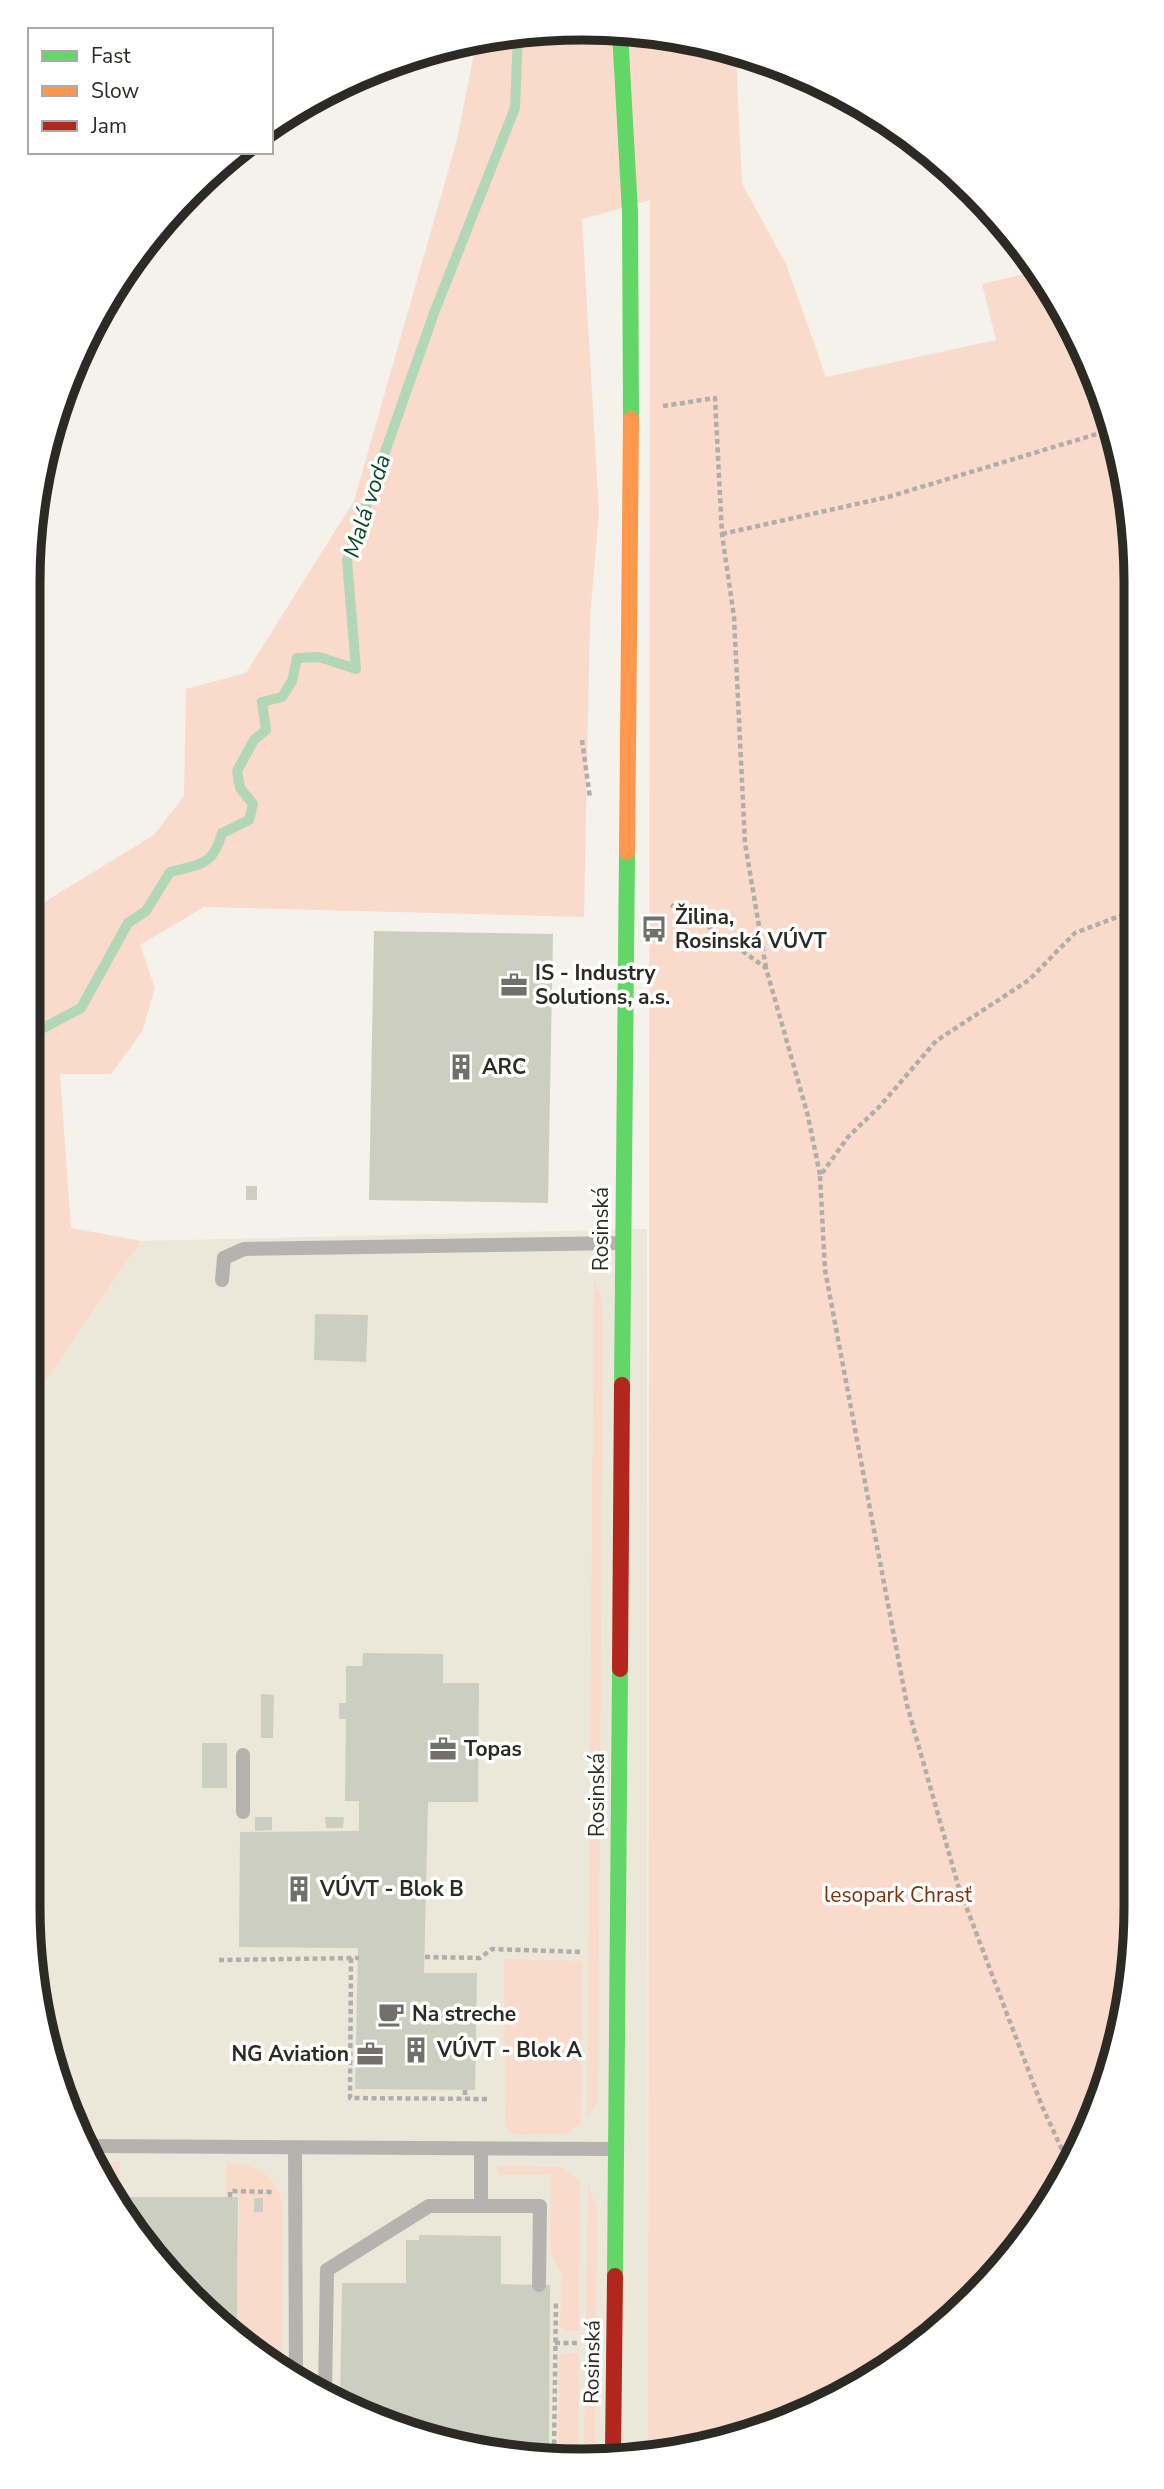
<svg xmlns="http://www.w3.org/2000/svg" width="1164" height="2489" font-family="'Nunito Sans',sans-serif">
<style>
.built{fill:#ebe8d9}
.green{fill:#fadaca}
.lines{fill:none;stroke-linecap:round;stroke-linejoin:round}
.stream{stroke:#b1d7b6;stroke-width:10}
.building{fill:#cccfc0}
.path{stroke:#afaeab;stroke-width:4.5;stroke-dasharray:5 3.5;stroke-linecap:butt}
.lane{stroke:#b4b3b0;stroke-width:14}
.fast{stroke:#63d668;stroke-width:16}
.slow{stroke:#ff974d;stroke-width:16}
.jam{stroke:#b3261e;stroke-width:16}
.labels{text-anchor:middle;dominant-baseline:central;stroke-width:7;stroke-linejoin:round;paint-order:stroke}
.poi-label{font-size:21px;font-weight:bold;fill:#2b2a25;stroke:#fff;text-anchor:start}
.street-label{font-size:21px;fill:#2b2a25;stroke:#fff}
.park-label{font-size:21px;fill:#7b3007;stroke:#fff}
.water-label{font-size:23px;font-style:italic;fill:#084820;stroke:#fff}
.rim{fill:none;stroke:#2b2a25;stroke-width:9}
</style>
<rect width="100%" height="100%" fill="#f4f2eb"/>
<polygon class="built" points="647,1229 648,2456 474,2450 370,2419 275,2368 143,2245 58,2085 28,1907 28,1406 141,1241"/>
<g class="green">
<polygon points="582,28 690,39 736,53 742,184 786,264 826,377 996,340 982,284 1037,271 1094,370 1131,509 1136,1907 1125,2015 1094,2119 1042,2215 974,2298 827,2404 655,2456 648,2456 650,200 582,219 599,513 590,617 584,917 204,907 140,945 155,988 142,1032 111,1074 60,1074 71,1228 141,1241 28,1406 28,912 154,835 184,796 186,689 246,673 354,501 457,140 477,38"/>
<polygon points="594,1281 602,1299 603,1328 598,2100 587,2119"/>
<polygon points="504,1959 582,1961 581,2123 566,2134 514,2135 505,2127"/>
<polygon points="120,2161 119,2200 99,2163"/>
<path d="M 226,2163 C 257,2164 275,2173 283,2205 L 282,2372 L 238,2334 L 239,2194 L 226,2192 Z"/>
<polygon points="498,2166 559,2167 580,2180 579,2331 563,2331 560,2326 562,2273 550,2252 551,2175 498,2175"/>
<polygon points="588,2185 597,2209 595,2454 584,2454"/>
<polygon points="576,2353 579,2355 578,2454 558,2453 559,2358 562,2354"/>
</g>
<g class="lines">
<path class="stream" d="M 28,1036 L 81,1008 L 128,923 L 146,911 L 170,872 C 200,864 213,866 222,833 L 249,820 L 253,804 L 240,788 L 237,771 L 254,740 L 266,730 L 262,702 L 282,697 L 292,681 L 297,658 L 319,657 L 356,669 L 347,560 L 434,313 L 515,108 L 518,34"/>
</g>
<g class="building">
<polygon points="374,931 553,934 548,1203 369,1200"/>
<rect x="246" y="1186" width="11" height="14"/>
<polygon points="315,1314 368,1315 366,1362 314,1360"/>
<polygon points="363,1653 443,1654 443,1683 479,1683 478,1802 428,1802 424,1973 477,1973 475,2090 355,2089 358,1948 239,1947 240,1832 359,1831 359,1801 345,1801 346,1719 339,1719 339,1703 346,1703 346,1666 362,1666"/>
<polygon points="261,1694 274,1695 273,1738 261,1738"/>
<rect x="202" y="1743" width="25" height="45"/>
<polygon points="255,1817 272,1817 272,1830 255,1831"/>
<polygon points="325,1817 344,1817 343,1828 326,1828"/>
<polygon points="120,2197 238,2197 237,2333 143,2245 120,2202"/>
<rect x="254" y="2198" width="9" height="14"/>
<polygon points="419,2235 501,2236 501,2284 550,2285 549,2453 474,2450 370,2419 340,2403 342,2283 406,2283 406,2240 419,2240"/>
</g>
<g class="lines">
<g class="path">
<polyline points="663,406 715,398 722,534 734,617 745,843 766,968"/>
<polyline points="722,534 888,497 1110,430"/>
<polyline points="582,740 590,798"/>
<polyline points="671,905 702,922 766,968 808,1116 820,1175"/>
<polyline points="425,1957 480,1958 492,1949 582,1952"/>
<polyline points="351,1958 350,2098 489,2099"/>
<polyline points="219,1960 359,1958"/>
<polyline points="465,2090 465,2099"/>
<polyline points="1069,2165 1042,2106 958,1885 907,1705 825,1270 820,1176 848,1137 880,1106 936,1041 1029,980 1075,933 1133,911"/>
<polyline points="230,2197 230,2191 274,2192"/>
<polyline points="555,2343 579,2343"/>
<polyline points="554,2453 556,2300"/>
</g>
<g class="lane">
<polyline points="222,1280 224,1258 244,1249 622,1243"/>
<polyline points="243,1755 243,1812"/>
<polyline points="90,2146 614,2149"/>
<polyline points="295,2149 296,2379"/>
<polyline points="481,2149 481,2206"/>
<polyline points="325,2395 327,2270 429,2206 540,2206 539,2285"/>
</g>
<g class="fast">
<polyline points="620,32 630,212 631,419"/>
<polyline points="622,1385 627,852"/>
<polyline points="615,2276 620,1669"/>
</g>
<polyline class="slow" points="627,852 631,419"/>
<g class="jam">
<polyline points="620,1669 622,1385"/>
<polyline points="613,2455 615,2276"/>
</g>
</g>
<defs>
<g id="bus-bare" transform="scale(2.1)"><path d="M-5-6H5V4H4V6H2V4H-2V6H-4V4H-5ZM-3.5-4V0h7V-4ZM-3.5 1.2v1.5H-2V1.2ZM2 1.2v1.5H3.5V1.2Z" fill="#71706a" stroke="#fff" stroke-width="2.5" paint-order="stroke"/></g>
<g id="office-bare" transform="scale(2.1)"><path d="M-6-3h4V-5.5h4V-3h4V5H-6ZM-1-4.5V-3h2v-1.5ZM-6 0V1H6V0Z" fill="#71706a" stroke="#fff" stroke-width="2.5" paint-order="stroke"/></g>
<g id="building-bare" transform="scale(2.1)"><path d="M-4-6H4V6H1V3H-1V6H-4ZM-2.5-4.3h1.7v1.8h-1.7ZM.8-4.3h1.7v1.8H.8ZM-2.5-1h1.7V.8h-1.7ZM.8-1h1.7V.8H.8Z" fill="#71706a" stroke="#fff" stroke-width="2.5" paint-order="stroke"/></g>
<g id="cafe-bare" transform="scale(2.1)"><path d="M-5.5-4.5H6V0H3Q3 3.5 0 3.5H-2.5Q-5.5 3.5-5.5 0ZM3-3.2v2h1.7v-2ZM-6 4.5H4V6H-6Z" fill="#71706a" stroke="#fff" stroke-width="2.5" paint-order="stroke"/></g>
</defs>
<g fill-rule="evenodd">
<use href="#bus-bare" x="654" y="929"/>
<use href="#office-bare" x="514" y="985"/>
<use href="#building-bare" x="461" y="1067"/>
<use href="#office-bare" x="443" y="1749"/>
<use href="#building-bare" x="299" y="1889"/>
<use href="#cafe-bare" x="391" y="2014"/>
<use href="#building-bare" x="416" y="2050"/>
<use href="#office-bare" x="370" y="2054"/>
</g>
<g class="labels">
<g class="poi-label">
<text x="675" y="917">Žilina,<tspan x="675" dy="24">Rosinská VÚVT</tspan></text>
<text x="535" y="973">IS - Industry<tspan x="535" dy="24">Solutions, a.s.</tspan></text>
<text x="482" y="1067">ARC</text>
<text x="464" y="1749">Topas</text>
<text x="320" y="1889">VÚVT - Blok B</text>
<text x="412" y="2014">Na streche</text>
<text x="437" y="2050">VÚVT - Blok A</text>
<text x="349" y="2054" text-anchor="end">NG Aviation</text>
</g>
<g class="street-label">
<text transform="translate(601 1229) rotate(-90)">Rosinská</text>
<text transform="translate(597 1795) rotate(-90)">Rosinská</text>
<text transform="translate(592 2362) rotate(-89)">Rosinská</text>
</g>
<g class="park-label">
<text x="898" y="1895">lesopark Chrasť</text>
</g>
<g class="water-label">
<text transform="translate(367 506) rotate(-72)">Malá voda</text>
</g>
</g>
<path d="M0 0H1164V2489H0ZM582 40H582A542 542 0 0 1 1124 582V1907A542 542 0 0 1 582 2449H582A542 542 0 0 1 40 1907V582A542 542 0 0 1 582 40Z" fill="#fff" fill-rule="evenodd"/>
<path class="rim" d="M582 40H582A542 542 0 0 1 1124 582V1907A542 542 0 0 1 582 2449H582A542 542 0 0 1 40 1907V582A542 542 0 0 1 582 40Z"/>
<rect x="28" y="28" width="245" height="126" fill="#ffffff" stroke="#aaaaa8" stroke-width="2"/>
<rect x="42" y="51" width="35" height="10" fill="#63d668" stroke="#aaaaa8" stroke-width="2"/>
<text x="91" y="63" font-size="21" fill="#2b2a25">Fast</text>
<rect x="42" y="86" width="35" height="10" fill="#ff974d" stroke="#aaaaa8" stroke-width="2"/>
<text x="91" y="98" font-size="21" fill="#2b2a25">Slow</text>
<rect x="42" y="121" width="35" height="10" fill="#b3261e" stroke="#aaaaa8" stroke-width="2"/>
<text x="91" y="133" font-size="21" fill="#2b2a25">Jam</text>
</svg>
